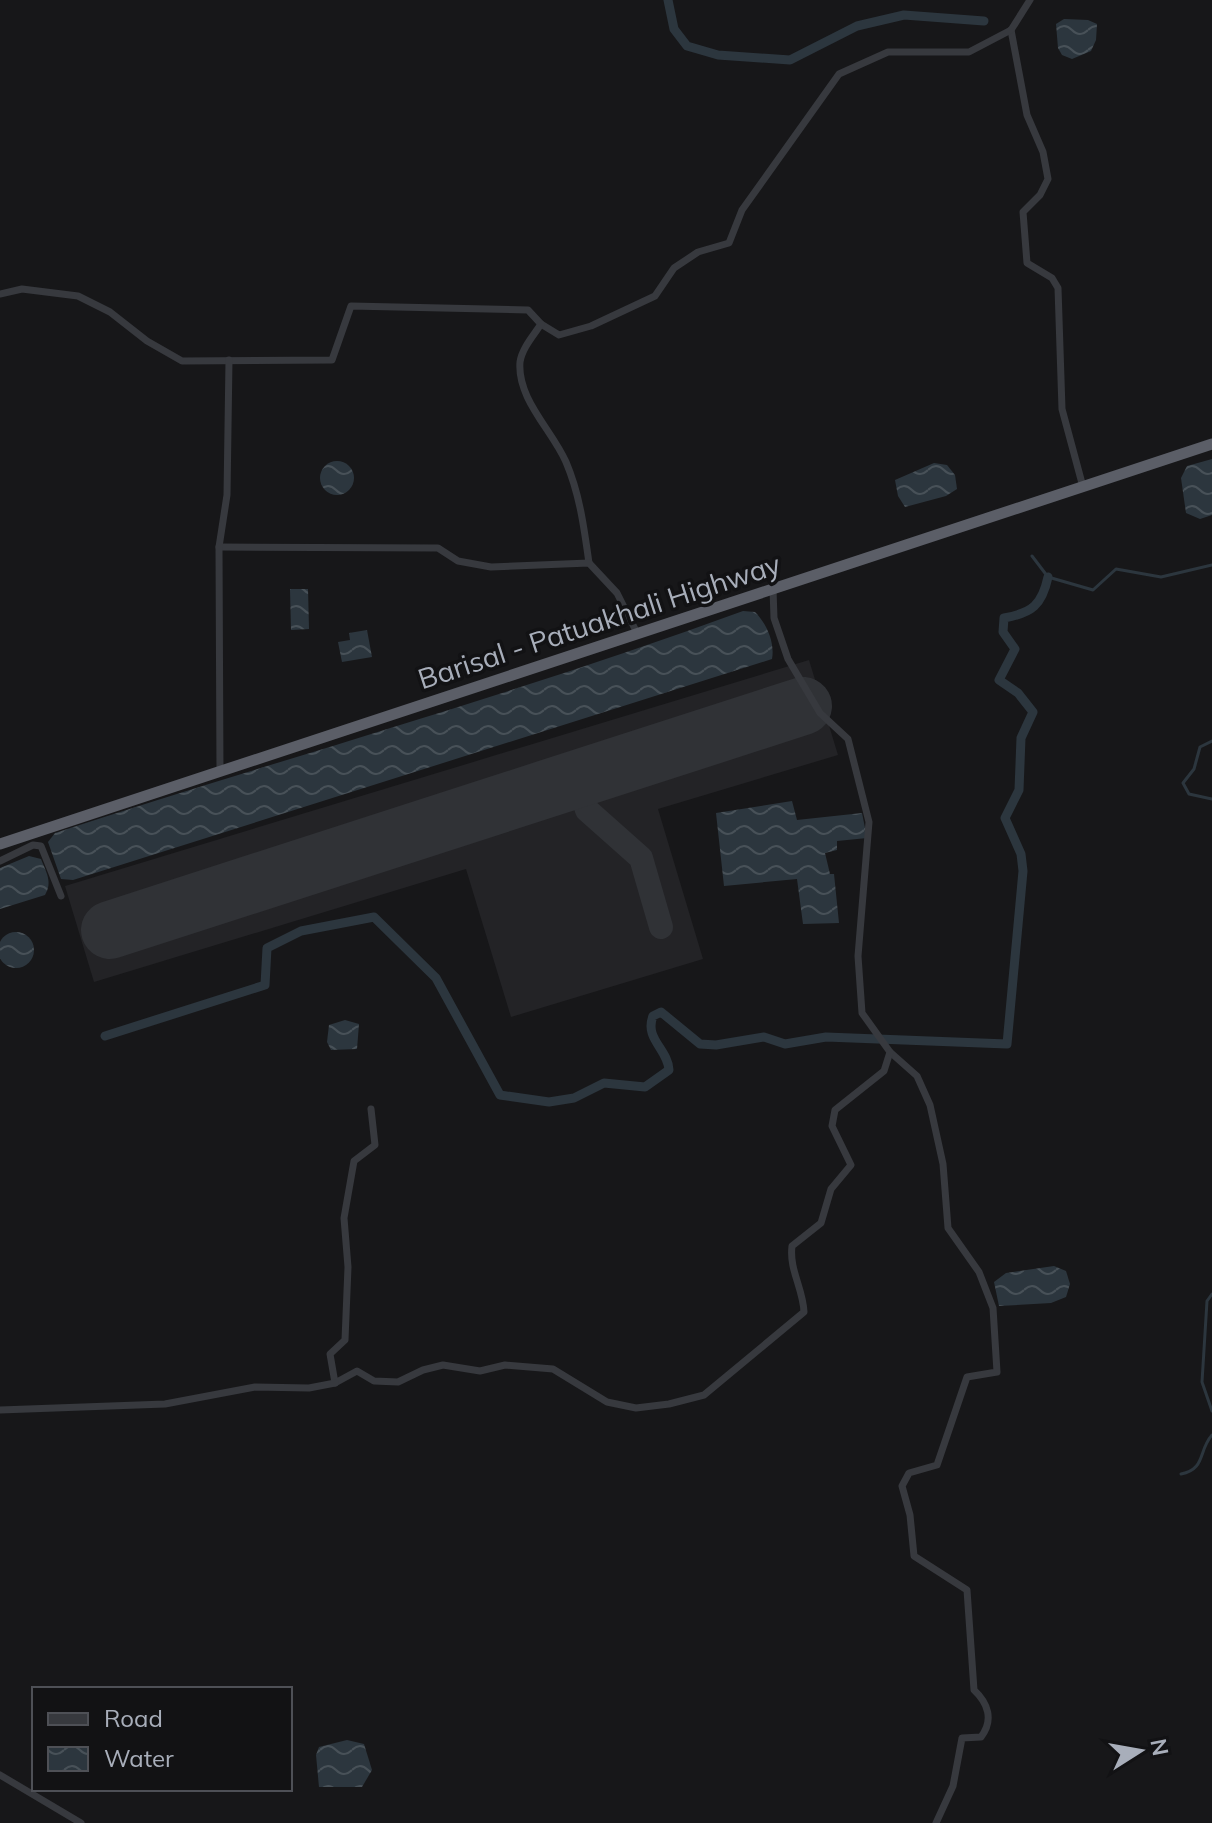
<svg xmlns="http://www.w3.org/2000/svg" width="1212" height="1823" font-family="Mulish,sans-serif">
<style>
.built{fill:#232326}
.water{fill:url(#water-waves)}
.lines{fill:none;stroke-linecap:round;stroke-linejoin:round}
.stream{stroke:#2c363e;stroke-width:3}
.canal{stroke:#2c363e;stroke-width:9}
.taxiway{stroke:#303236;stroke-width:24}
.runway{stroke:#303236;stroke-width:58}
.minor{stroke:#37393e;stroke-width:7}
.trunk{stroke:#5b5e67;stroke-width:11}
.labels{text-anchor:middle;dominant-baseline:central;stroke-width:7;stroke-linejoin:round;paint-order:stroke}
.street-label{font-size:28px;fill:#a8aeba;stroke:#121214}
</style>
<defs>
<pattern id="water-waves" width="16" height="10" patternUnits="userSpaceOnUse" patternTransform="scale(2)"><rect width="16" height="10" fill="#2c363e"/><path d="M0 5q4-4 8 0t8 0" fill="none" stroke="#485158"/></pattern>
</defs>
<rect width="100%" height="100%" fill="#171719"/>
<polygon class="built" points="809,660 838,755 658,809 703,959 511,1017 466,869 94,982 65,886"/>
<g class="water">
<polygon points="1064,19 1088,20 1097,24 1096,40 1091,51 1072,59 1062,55 1058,48 1056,24"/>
<polygon points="1212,459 1212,515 1200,519 1186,513 1181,478 1187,466"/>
<circle cx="337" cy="478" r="17"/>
<polygon points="934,463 947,465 955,475 957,489 946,496 905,507 898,496 895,480"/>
<polygon points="290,589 308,589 309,629 291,630"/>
<path d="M 743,611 L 755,612 C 767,624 775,643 772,659 L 73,880 L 61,879 L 48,842 L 55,833 C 284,758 517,694 743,611 Z"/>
<polygon points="367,630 372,657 342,662 338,642 350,640 349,633"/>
<polygon points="792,801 797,820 862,813 867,838 837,841 837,850 825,853 830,874 834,874 839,923 803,924 797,879 724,886 716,813"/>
<path d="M 29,856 L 41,859 C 46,872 53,882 45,895 L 0,909 L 0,868 Z"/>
<circle cx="16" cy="950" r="18"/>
<polygon points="345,1020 359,1024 357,1049 331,1050 327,1042 329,1025"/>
<polygon points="1054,1266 1066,1271 1070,1284 1066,1297 1051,1303 999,1306 994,1282 1006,1273"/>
<polygon points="347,1740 364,1744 372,1770 362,1787 319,1787 316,1755 319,1747"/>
</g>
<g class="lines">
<g class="stream">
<polyline points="1032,556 1048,577 1093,590 1116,569 1161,577 1212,565"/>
<polyline points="1212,741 1200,747 1194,769 1183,783 1189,794 1212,799"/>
<polyline points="1212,1294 1207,1301 1202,1382 1212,1411"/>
<path d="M 1181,1474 C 1206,1469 1198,1451 1212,1435"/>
</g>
<g class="canal">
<polyline points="668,0 674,29 687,46 718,55 790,60 857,26 904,15 984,21"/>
<path d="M 105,1036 L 265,985 L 267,948 L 301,931 L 374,917 L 436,978 L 500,1095 L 549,1102 L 574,1098 L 604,1083 L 645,1087 L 669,1070 C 668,1049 644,1039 653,1016 L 661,1012 L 700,1044 L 716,1045 L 764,1037 L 785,1044 L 826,1037 L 1007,1044 L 1023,871 L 1021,854 L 1005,818 L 1019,790 L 1021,738 L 1033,712 L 1018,693 L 999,680 L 1015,649 L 1003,632 L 1004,618 C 1032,613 1042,605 1048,577"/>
</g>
<polyline class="taxiway" points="577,779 587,810 641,858 661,927"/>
<polyline class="runway" points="110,930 803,706"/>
<g class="minor">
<polyline points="1011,30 1027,115 1043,152 1048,179 1040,195 1023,212 1027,263 1052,278 1058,288 1062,409 1083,487"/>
<polyline points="0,294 22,289 78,296 110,312 147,341 182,361 332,360 351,306 528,310 541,324 559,335 591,326 655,296 674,268 698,252 729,243 742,210 839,74 888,52 969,52 1011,30 1030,0"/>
<path d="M 541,324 C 534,335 522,348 520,362 C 517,399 552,430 566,462 C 580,495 584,528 589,563"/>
<polyline points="219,547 438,548 458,561 491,567 589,563 617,593 637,633"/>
<path d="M 773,589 L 774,618 L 788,659 L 820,713 L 848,739 L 869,822 L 858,956 L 862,1013 L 890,1052 L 917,1076 L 930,1105 L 943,1164 L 948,1228 L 979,1272 L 993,1308 L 997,1372 L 967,1377 L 937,1465 L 909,1473 L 902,1486 L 910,1515 L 914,1556 L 967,1590 L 974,1690 C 988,1703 994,1720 981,1737 L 962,1738 L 953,1786 L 936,1823"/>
<polyline points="220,772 219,547 227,495 229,360"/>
<polyline points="0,861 33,845 41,846 61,896"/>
<path d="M 371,1109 L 375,1145 L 354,1161 L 344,1218 L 348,1267 L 345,1340 L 330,1354 L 335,1383 L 357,1371 L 374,1381 L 398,1382 L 423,1370 L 443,1365 L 480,1371 L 505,1365 L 553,1369 L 607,1402 L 636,1408 L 669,1404 L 704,1395 L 804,1312 C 803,1288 789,1270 792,1246 L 821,1223 L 831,1189 L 851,1165 L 832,1126 L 835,1110 L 884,1071 L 890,1052"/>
<polyline points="0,1410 165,1404 255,1387 309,1388 335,1383"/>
<polyline points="0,1775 81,1823"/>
</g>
<polyline class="trunk" points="0,844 1212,444"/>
</g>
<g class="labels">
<g class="street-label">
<text transform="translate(599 621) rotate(-18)">Barisal - Patuakhali Highway</text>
</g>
</g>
<rect x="32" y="1687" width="260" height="104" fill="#121214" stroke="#4e5056" stroke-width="2"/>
<rect x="48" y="1713" width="40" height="12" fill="#37393e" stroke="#4e5056" stroke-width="2"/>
<text x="104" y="1727" font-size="24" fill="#a8aeba">Road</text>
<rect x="48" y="1747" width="40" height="24" fill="url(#water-waves)" stroke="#4e5056" stroke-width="2"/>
<text x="104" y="1767" font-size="24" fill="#a8aeba">Water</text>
<g transform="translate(1140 1751) rotate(79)" stroke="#121214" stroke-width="6" paint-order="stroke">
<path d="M0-6L14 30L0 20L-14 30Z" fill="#a8aeba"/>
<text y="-12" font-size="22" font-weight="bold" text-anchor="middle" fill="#a8aeba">N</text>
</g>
</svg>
